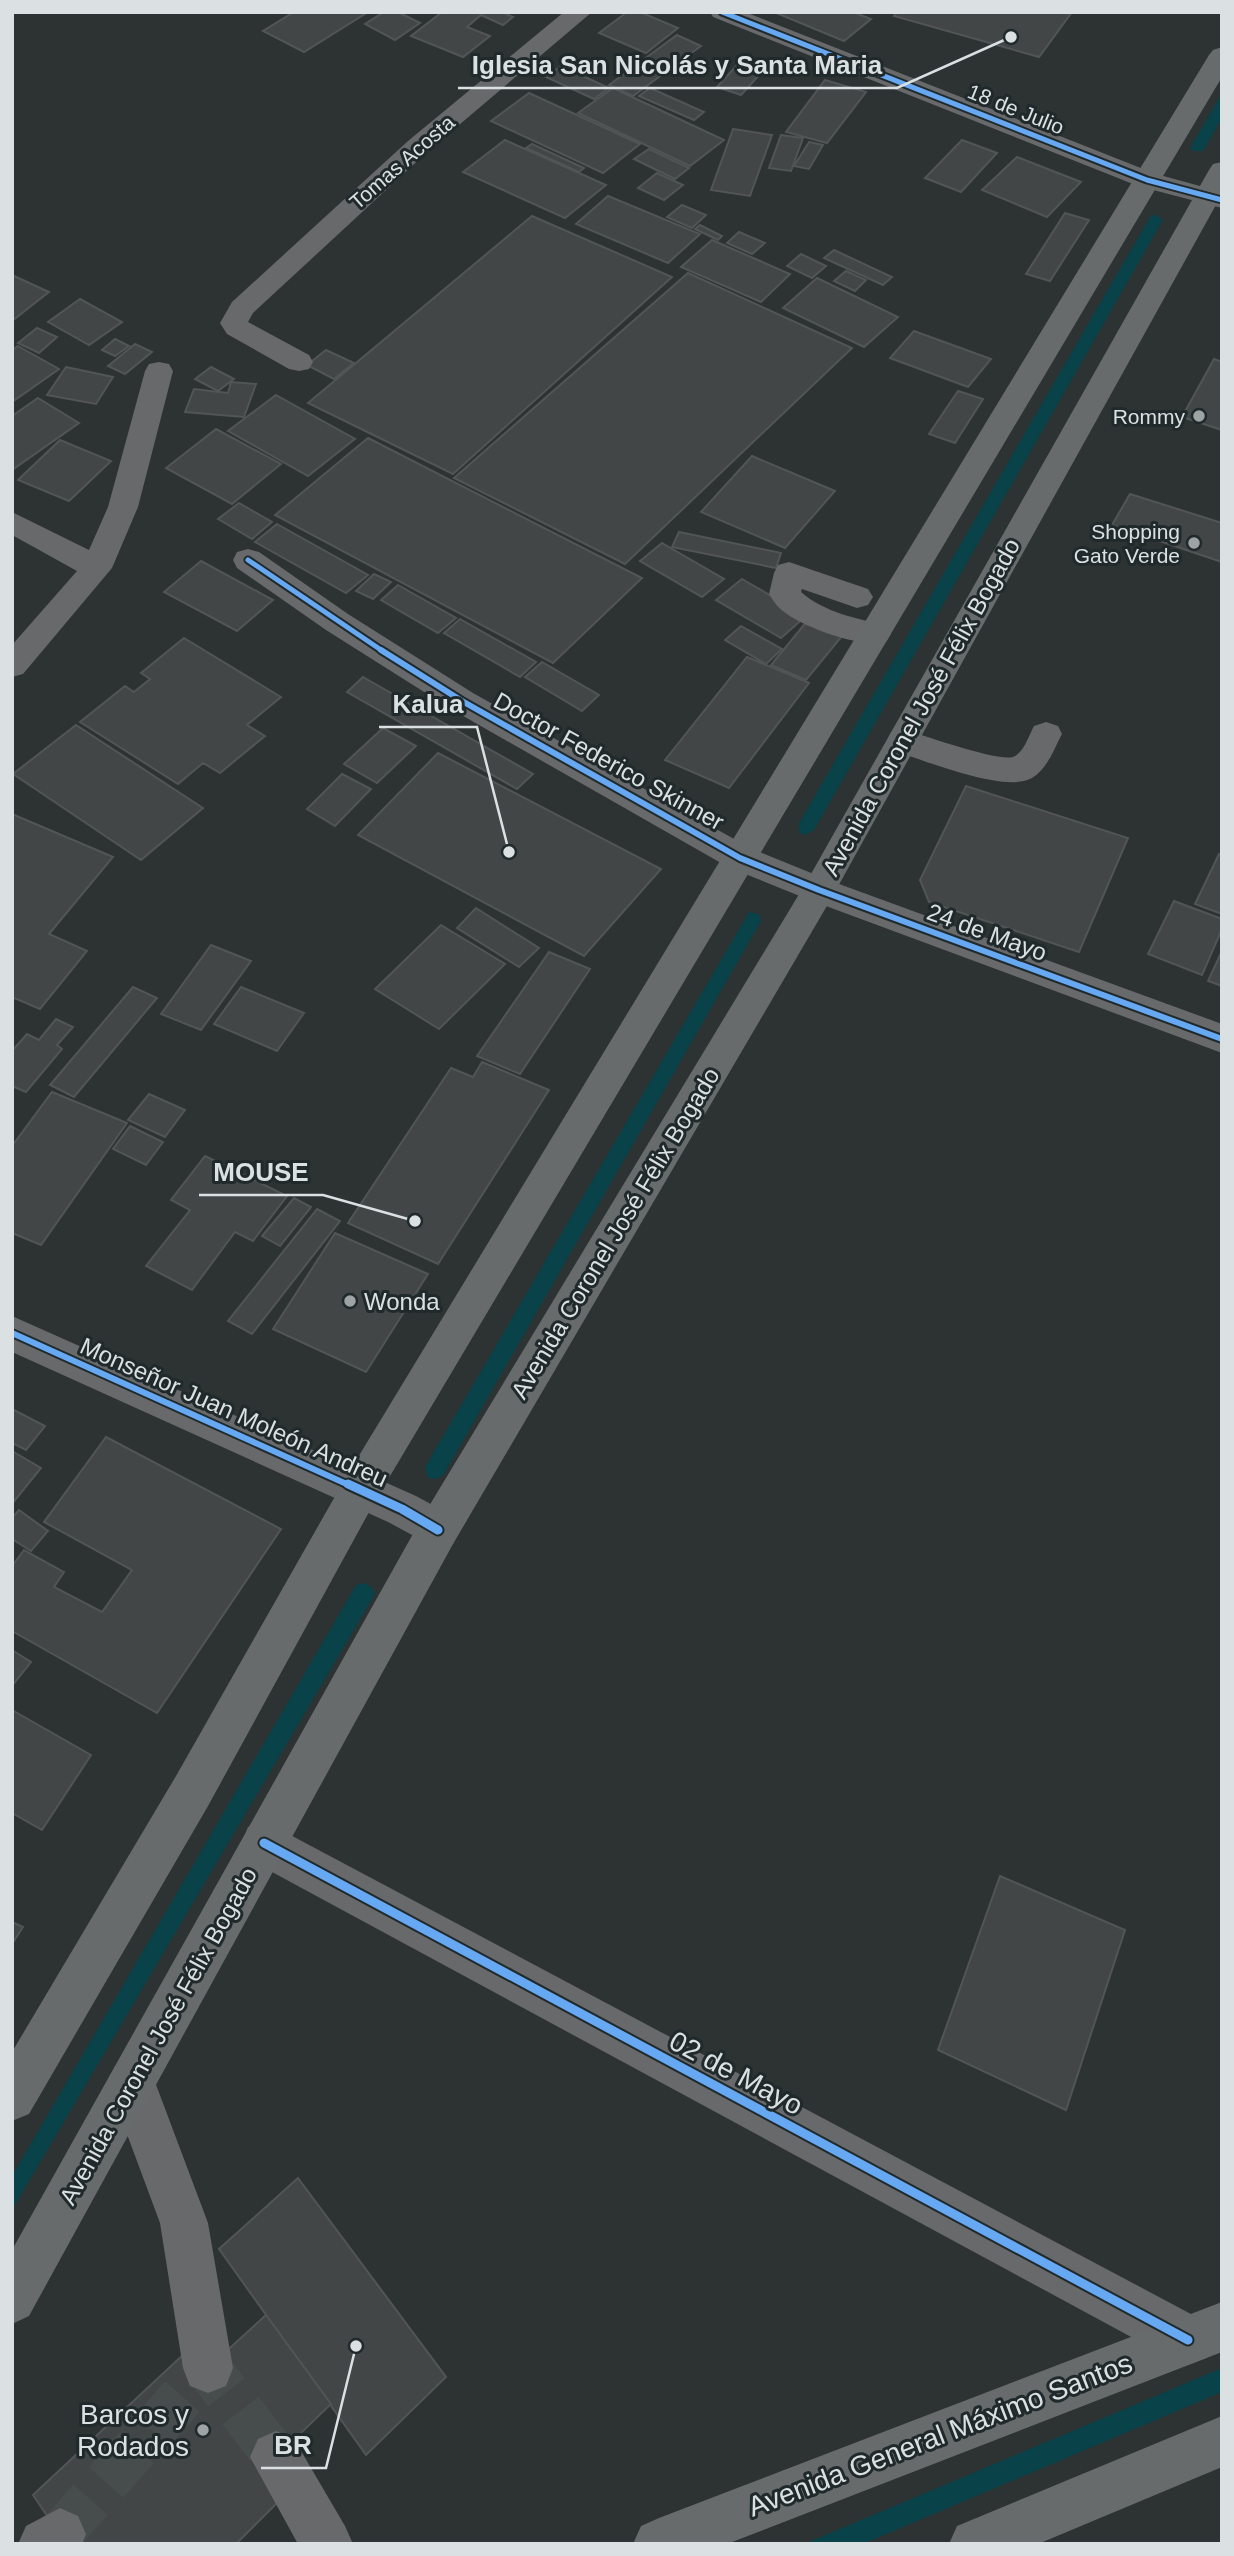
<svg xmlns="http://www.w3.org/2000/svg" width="1234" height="2556" font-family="Helvetica,sans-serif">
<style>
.green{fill:#0a424a}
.building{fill:#424646;stroke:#515555;stroke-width:2}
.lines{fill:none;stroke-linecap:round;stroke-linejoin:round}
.minor-tunnel{stroke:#474c4c;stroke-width:46;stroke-dasharray:46 23;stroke-linecap:butt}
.minor{fill:#68696a;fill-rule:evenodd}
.major{fill:#686b6b;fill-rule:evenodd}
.cycleway-far2-casing{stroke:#20292b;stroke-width:9}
.cycleway-far1-casing{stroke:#20292b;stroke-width:10}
.cycleway-casing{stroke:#20292b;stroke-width:13}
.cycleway-far2{stroke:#66a8f1;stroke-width:5}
.cycleway-far1{stroke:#66a8f1;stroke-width:6}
.cycleway{stroke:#66a8f1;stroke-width:9}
.poi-dot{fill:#9ea4a4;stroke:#20292b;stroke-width:2.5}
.labels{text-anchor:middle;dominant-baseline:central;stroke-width:6;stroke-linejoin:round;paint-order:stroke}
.far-street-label{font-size:21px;fill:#dbe1e2;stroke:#20292b}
.far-poi-label{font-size:21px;fill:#dbe1e2;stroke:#20292b;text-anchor:end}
.street-label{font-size:24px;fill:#dbe1e2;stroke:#20292b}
.poi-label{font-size:24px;fill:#dbe1e2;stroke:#20292b;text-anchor:start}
.near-street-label{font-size:28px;fill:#dbe1e2;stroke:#20292b}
.near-poi-label{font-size:28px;fill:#dbe1e2;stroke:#20292b;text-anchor:end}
.leader{fill:none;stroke:#dbe1e2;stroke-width:2.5}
.callout-dot{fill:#dbe1e2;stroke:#20292b;stroke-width:2.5}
.callout-label{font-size:26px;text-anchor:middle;font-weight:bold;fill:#dbe1e2;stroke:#20292b;stroke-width:6;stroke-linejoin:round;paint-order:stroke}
</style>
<rect width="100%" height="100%" fill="#2d3232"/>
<g class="green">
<polygon points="1222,93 1222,118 1203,151 1193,151 1190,148"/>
<polygon points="1156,214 1163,220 814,830 805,835 799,833 799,823 1150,217"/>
<polygon points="749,912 759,914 761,921 444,1474 437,1479 428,1478 425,1467"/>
<polygon points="366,1583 374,1590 375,1594 12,2210 12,2176 356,1585"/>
<polygon points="1222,2368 1222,2392 863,2544 804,2544"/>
</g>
<g class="building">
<polygon points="294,12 368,12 304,52 263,31"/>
<polygon points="384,12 398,12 420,23 395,40 365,24"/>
<polygon points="442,12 502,12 513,17 503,25 481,15 467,27 490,36 463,57 411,36"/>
<polygon points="627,12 640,12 678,28 646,53 599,33"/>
<polygon points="774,12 853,12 871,19 844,41"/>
<polygon points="897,12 1072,12 1039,57 894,16"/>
<polygon points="677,35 701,46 633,96 609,85"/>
<polygon points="738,64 762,72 741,95 717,87"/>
<polygon points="561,66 609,88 594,99 546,77"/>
<polygon points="825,80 866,92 827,143 786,132"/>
<polygon points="613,88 724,140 690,166 578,113"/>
<polygon points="650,88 704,112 694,120 639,96"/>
<polygon points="529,93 640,144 603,173 491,121"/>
<polygon points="733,129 772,135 750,196 711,190"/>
<polygon points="781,135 803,138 791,171 769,168"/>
<polygon points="505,140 606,185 565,218 463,172"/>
<polygon points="962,140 997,153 961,192 925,178"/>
<polygon points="809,142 823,145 809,169 794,166"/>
<polygon points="532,144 584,168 579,172 526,148"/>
<polygon points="649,149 689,168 675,179 634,159"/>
<polygon points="1017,157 1081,182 1047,217 982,190"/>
<polygon points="657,173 683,185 664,200 638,188"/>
<polygon points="608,196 700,234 668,263 576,224"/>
<polygon points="682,205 706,215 692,228 667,217"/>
<polygon points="1065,213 1089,220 1050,281 1026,274"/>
<polygon points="532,216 672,277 453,474 308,403"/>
<polygon points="700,225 722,236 718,240 695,229"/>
<polygon points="739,232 765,243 752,254 727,243"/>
<polygon points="712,240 790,274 761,302 681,267"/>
<polygon points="834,250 892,277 883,285 824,258"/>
<polygon points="801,254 826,266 812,278 787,266"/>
<polygon points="846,271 866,280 855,291 834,281"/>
<polygon points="688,273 852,348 625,564 454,478"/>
<polygon points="12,275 49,292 12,321"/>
<polygon points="817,278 898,317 864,347 783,308"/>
<polygon points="80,299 122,322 89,345 48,322"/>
<polygon points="37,328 57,337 39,353 18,343"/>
<polygon points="914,331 991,359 968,387 890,358"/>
<polygon points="115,339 129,346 115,356 102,350"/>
<polygon points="135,344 152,352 125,374 108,366"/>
<polygon points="18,346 59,369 12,402 12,350"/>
<polygon points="326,350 354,363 334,379 307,365"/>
<polygon points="1214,359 1222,362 1222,430 1182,417"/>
<polygon points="66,367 113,377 96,404 47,395"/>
<polygon points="211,367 234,379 218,391 195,379"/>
<polygon points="231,382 256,384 244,417 185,412 194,389 228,393"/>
<polygon points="958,391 983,399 955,443 929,434"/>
<polygon points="276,395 355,439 308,476 228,431"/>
<polygon points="38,398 79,423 12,470 12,416"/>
<polygon points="216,429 281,464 232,504 166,468"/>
<polygon points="368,438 642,578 553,663 275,515"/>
<polygon points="60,440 111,461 69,501 18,480"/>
<polygon points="752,456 835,491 785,548 701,512"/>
<polygon points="1130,494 1222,523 1222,562 1112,525"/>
<polygon points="239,503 272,522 252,539 218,519"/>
<polygon points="277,524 368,575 346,593 255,542"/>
<polygon points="679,532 781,553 776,568 672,547"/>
<polygon points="662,543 724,579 702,597 640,561"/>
<polygon points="201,561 273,600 237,631 164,592"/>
<polygon points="374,574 391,582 373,599 356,591"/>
<polygon points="742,579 806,616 781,638 716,600"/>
<polygon points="398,585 456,618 438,633 381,600"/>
<polygon points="812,615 847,630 806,680 771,665"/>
<polygon points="460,619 536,662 520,677 444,633"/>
<polygon points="741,626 782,649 766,664 725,640"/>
<polygon points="184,638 281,697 247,725 265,736 220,773 203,763 178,784 80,722 125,686 134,692 150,679 141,673"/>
<polygon points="747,657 809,683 729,788 665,760"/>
<polygon points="542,662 599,695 582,711 525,677"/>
<polygon points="363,677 533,774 517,789 347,692"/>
<polygon points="76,725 203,808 141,860 13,774"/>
<polygon points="383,728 416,746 377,783 344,764"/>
<polygon points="438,753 661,869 584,956 358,835"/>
<polygon points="342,774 371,789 335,826 307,809"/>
<polygon points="966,786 1128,838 1079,952 929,902 920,880"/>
<polygon points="12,814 113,857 49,934 87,951 40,1009 12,997"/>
<polygon points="1219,854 1222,855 1222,914 1195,904"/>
<polygon points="1174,901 1222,919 1222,929 1202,975 1148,954"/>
<polygon points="476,908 539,948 519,967 457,928"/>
<polygon points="441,925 505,964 439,1029 375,989"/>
<polygon points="211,945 251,961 201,1030 161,1014"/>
<polygon points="1222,951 1222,986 1208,981"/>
<polygon points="549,952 590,969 520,1074 477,1056"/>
<polygon points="133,987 157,998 74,1097 50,1085"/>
<polygon points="241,987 304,1013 277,1051 214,1024"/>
<polygon points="56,1019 73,1027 57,1045 62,1049 26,1092 12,1086 12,1051 27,1034 39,1040"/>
<polygon points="482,1062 549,1090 438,1264 348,1223 451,1068 473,1077"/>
<polygon points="52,1092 127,1123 41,1245 12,1233 12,1146"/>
<polygon points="149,1094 185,1110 165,1137 128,1120"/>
<polygon points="130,1126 163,1142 146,1165 113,1149"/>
<polygon points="205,1156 287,1196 253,1241 235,1232 192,1290 146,1266 190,1210 171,1200"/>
<polygon points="294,1198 311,1207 280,1246 262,1236"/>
<polygon points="317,1209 340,1221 252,1334 228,1321"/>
<polygon points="335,1233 428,1274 366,1372 273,1329"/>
<polygon points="12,1409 45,1426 26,1450 12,1443"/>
<polygon points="106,1437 281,1529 157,1713 12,1631 12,1566 24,1550 64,1572 54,1587 102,1612 132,1570 44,1522"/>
<polygon points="12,1451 41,1468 12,1504"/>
<polygon points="19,1510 48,1531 31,1551 12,1539 12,1518"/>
<polygon points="12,1650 31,1662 12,1686"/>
<polygon points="12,1710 91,1755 42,1830 12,1813"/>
<polygon points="1000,1876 1125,1930 1066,2110 938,2050"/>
<polygon points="12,1922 23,1927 12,1944"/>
<polygon points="298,2178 446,2377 366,2455 219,2249"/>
<polygon points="266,2315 331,2404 276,2457 282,2498 236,2544 66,2544 33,2495 187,2351 208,2368"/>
</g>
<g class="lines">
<polyline class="minor-tunnel" points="60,2534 208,2368 276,2457"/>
<g class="minor">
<polygon points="564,12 592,12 426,153 253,313 248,322 309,355 313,362 309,369 299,371 289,369 227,334 220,323 232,302 408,141"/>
<polygon points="710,12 745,12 1156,174 1222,192 1222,208 1138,186 713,17"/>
<polygon points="159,362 169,364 173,371 138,507 112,568 23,674 12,677 12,645 77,571 12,535 12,512 89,550 108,507 145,371 149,364"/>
<polygon points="248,549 259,552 348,614 473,693 752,849 831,881 1222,1024 1222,1053 807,899 728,867 451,709 326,630 237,568 233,560 237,552"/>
<path d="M 789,562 L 868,589 L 873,597 L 868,605 L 857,608 L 802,589 L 801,592 C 825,613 857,618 886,626 L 891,634 L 886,642 C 863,649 802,627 783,611 C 777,607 773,600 769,594 L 774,573 L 778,565 Z"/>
<path d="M 1046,722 L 1058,726 L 1062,734 C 1054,749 1048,768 1032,778 C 1004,794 922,759 891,750 L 887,741 L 891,732 L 903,729 C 922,735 999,762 1013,757 C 1024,753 1029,735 1034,726 Z"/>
<polygon points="12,1316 416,1496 453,1516 459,1530 453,1544 438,1549 388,1522 12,1352"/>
<polygon points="264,1821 1206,2322 1213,2340 1206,2358 1188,2365 1170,2358 248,1859 242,1843 248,1827"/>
<polygon points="132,2059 149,2066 208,2223 233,2368 226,2386 208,2393 190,2386 183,2368 160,2223 108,2083 115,2066"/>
<polygon points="276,2431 294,2439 345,2526 353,2544 298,2544 250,2457 258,2439"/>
<polygon points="60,2508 78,2516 86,2534 82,2544 18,2544 26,2526"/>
</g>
<g class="major">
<polygon points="1222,47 1222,77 374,1503 208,1806 29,2114 12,2121 12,2052 176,1776 346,1477 1209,55 1213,50"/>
<polygon points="1222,162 1222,194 831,899 453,1544 29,2316 12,2324 12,2250 423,1516 807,881 1209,170 1213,164"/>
<polygon points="1222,2302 1222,2352 727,2544 633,2544 641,2526 659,2518"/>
<polygon points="1222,2416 1222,2467 1038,2544 949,2544 957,2526"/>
</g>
<g class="cycleway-far2-casing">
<g id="cycleway-far2">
<polyline points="722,12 1147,180 1222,200"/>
<polyline points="248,560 384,652"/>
</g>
</g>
<g class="cycleway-far1-casing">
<g id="cycleway-far1">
<polyline points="381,650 462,701 740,858 819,890 1222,1039"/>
<polyline points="12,1333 351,1486"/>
</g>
</g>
<g class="cycleway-casing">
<g id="cycleway">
<polyline points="348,1484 402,1509 438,1530"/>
<polyline points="264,1843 1188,2340"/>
</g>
</g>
<use href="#cycleway-far2" class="cycleway-far2"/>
<use href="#cycleway-far1" class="cycleway-far1"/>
<use href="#cycleway" class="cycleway"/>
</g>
<g class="poi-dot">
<circle cx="1199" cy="416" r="7"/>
<circle cx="1194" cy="543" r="7"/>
<circle cx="350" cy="1301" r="7"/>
<circle cx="203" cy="2430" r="7"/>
</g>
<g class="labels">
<g class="far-street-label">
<text transform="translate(1016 109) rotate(22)">18 de Julio</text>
<text transform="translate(402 162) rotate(-41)">Tomas Acosta</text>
</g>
<g class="far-poi-label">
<text x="1185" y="416">Rommy</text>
<text x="1180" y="531">Shopping<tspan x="1180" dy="24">Gato Verde</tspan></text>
</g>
<g class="street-label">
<text transform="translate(921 707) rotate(-61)">Avenida Coronel José Félix Bogado</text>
<text transform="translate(609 761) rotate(29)">Doctor Federico Skinner</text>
<text transform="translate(987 932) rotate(20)">24 de Mayo</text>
<text transform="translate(615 1233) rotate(-59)">Avenida Coronel José Félix Bogado</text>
<text transform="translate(234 1412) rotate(24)">Monseñor Juan Moleón Andreu</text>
<text transform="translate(158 2036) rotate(-61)">Avenida Coronel José Félix Bogado</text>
</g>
<g class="poi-label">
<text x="364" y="1301">Wonda</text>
</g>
<g class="near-street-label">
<text transform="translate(736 2073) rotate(28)">02 de Mayo</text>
<text transform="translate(940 2435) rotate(-21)">Avenida General Máximo Santos</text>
</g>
<g class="near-poi-label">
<text x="189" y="2414">Barcos y<tspan x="189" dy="32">Rodados</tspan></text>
</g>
</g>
<path class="leader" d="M1011 37L897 88H458M509 852L477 727H379M415 1221L323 1195H199M356 2346L326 2468H261"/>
<g class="callout-dot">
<circle cx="1011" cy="37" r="7"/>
<circle cx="509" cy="852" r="7"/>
<circle cx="415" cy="1221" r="7"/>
<circle cx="356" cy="2346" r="7"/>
</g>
<g class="callout-label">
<text x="677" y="74">Iglesia San Nicolás y Santa Maria</text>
<text x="428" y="713">Kalua</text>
<text x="261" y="1181">MOUSE</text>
<text x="293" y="2454">BR</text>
</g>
<rect width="1234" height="2556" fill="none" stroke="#dbe1e2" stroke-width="28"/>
</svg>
